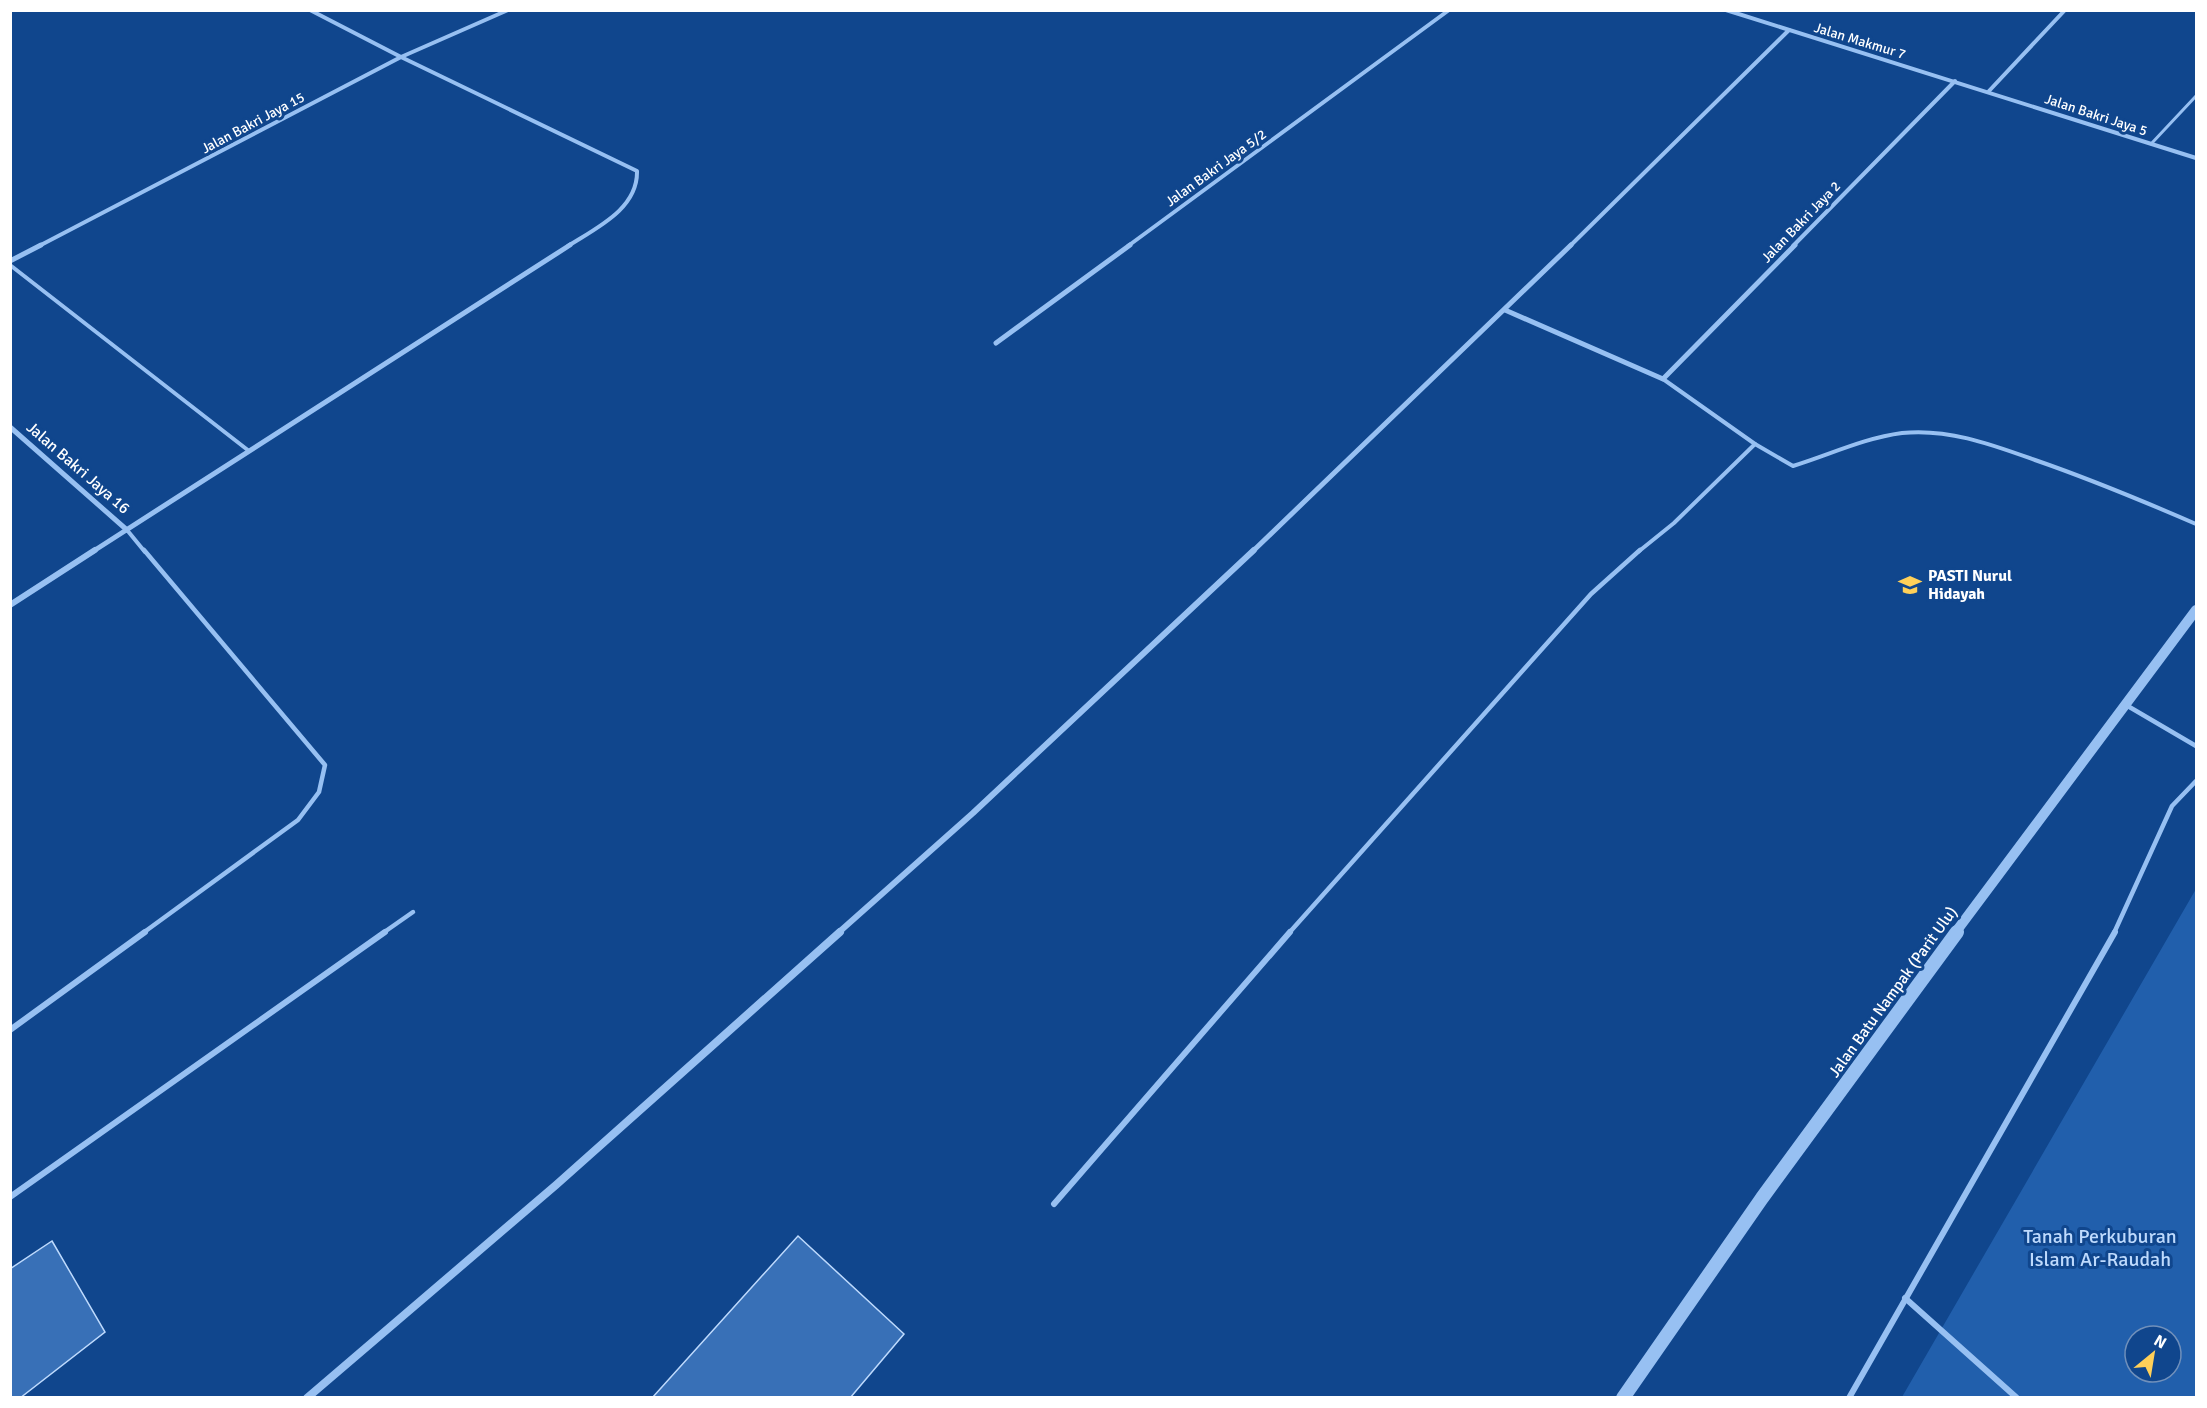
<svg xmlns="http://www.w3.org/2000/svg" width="2207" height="1408" font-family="Signika,sans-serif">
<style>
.green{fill:#215fac;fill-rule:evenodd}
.building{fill:#3870b7;stroke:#bedafd;stroke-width:1.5}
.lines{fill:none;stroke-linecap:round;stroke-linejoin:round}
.service-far3{stroke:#97c0f2;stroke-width:3}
.service-far2{stroke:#97c0f2;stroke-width:4}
.service-far1{stroke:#97c0f2;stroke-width:4.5}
.service{stroke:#97c0f2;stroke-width:6}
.minor-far3{stroke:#97c0f2;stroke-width:4}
.minor-far2{stroke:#97c0f2;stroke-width:5}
.minor-far1{stroke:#97c0f2;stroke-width:6}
.minor{stroke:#97c0f2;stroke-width:8}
.tertiary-far1{stroke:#97c0f2;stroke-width:10}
.tertiary{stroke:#97c0f2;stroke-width:14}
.labels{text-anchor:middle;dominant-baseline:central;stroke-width:6;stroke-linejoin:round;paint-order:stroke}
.far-street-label{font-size:14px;fill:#fff;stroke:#10468d}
.street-label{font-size:16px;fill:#fff;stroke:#10468d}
.poi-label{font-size:16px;font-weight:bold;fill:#fff;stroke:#10468d;text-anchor:start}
.near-park-label{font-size:20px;fill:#bedafd;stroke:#10468d}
</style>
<rect width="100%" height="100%" fill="#10468d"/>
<path class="green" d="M 2196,889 L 2196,1397 L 1902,1397 ZM 2135,1336 L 2171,1336 L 2171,1372 L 2135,1372 Z"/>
<g class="building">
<polygon points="798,1236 904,1334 850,1398 652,1398"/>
<polygon points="52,1241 105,1332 20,1398 10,1398 10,1269"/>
</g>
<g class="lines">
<polyline class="service-far3" points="2151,144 2196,96"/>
<g class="service-far2">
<polyline points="10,265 249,451"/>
<path d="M 1755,444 L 1793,466 C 1829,455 1864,438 1902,433 C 1948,428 1993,445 2035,460 C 2090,479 2143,501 2196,524"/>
<polyline points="127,530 145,552"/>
<polyline points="1638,552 1674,523 1755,444 1663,379"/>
</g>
<g class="service-far1">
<polyline points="2126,705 2196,746"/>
<polyline points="143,933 298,820 319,792 325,765 144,550"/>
<polyline points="383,933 413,912"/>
<polyline points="1289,933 1591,594 1640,550"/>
<polyline points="2114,933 2172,806 2196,781"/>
</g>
<g class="service">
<polyline points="10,1030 145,932"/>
<polyline points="10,1197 385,932"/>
<polyline points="1054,1204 1290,932"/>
<polyline points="1905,1298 2017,1398"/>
<polyline points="1849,1398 2115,932"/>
</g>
<g class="minor-far3">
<path d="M 310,10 L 401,57 L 637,171 C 638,209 596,228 568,246"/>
<polyline points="1726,10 2196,158"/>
<polyline points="1989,91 2065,10"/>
<polyline points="39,246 401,57 508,10"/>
<polyline points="1128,246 1449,10"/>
<polyline points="1570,246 1789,30"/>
<polyline points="1793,246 1955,81"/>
</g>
<g class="minor-far2">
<polyline points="10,261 41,245"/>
<polyline points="1505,310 1663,379 1795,245"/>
<polyline points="996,343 1130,245"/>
<polyline points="10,427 127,530"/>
<polyline points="92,552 570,245"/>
<polyline points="1252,552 1571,245"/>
</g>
<g class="minor-far1">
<polyline points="10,605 95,550"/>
<polyline points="838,933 973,813 1254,550"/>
</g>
<polyline class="minor" points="307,1398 556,1185 840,932"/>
<polyline class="tertiary-far1" points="1955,933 2196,610"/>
<polyline class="tertiary" points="1623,1398 1762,1198 1957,932"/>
</g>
<defs>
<g id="school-bare" transform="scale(1.8)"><path d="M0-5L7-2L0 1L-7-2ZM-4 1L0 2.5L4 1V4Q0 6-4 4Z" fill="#ffd059" stroke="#10468d" stroke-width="2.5" paint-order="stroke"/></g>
</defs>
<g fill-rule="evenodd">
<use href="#school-bare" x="1910" y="585"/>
</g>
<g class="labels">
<g class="far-street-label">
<text transform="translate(1860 41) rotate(17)">Jalan Makmur 7</text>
<text transform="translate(2096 115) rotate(18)">Jalan Bakri Jaya 5</text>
<text transform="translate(253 123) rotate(-28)">Jalan Bakri Jaya 15</text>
<text transform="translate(1216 168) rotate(-36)">Jalan Bakri Jaya 5/2</text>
<text transform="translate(1801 222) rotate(-46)">Jalan Bakri Jaya 2</text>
</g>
<g class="street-label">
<text transform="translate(78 468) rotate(41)">Jalan Bakri Jaya 16</text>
<text transform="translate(1893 992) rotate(-54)">Jalan Batu Nampak (Parit Ulu)</text>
</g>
<g class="poi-label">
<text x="1928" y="576">PASTI Nurul<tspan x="1928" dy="18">Hidayah</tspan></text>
</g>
<g class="near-park-label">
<text x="2100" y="1236">Tanah Perkuburan<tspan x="2100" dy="23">Islam Ar-Raudah</tspan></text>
</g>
</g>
<rect width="2207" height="1408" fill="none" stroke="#ffffff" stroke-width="24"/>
<g transform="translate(2153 1354) rotate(30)"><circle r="28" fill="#10468d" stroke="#7090bb" stroke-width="1.5"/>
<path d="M0-4.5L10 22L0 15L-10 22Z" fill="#ffd059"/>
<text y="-9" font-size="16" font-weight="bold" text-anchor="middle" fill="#ffffff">N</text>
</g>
</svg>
